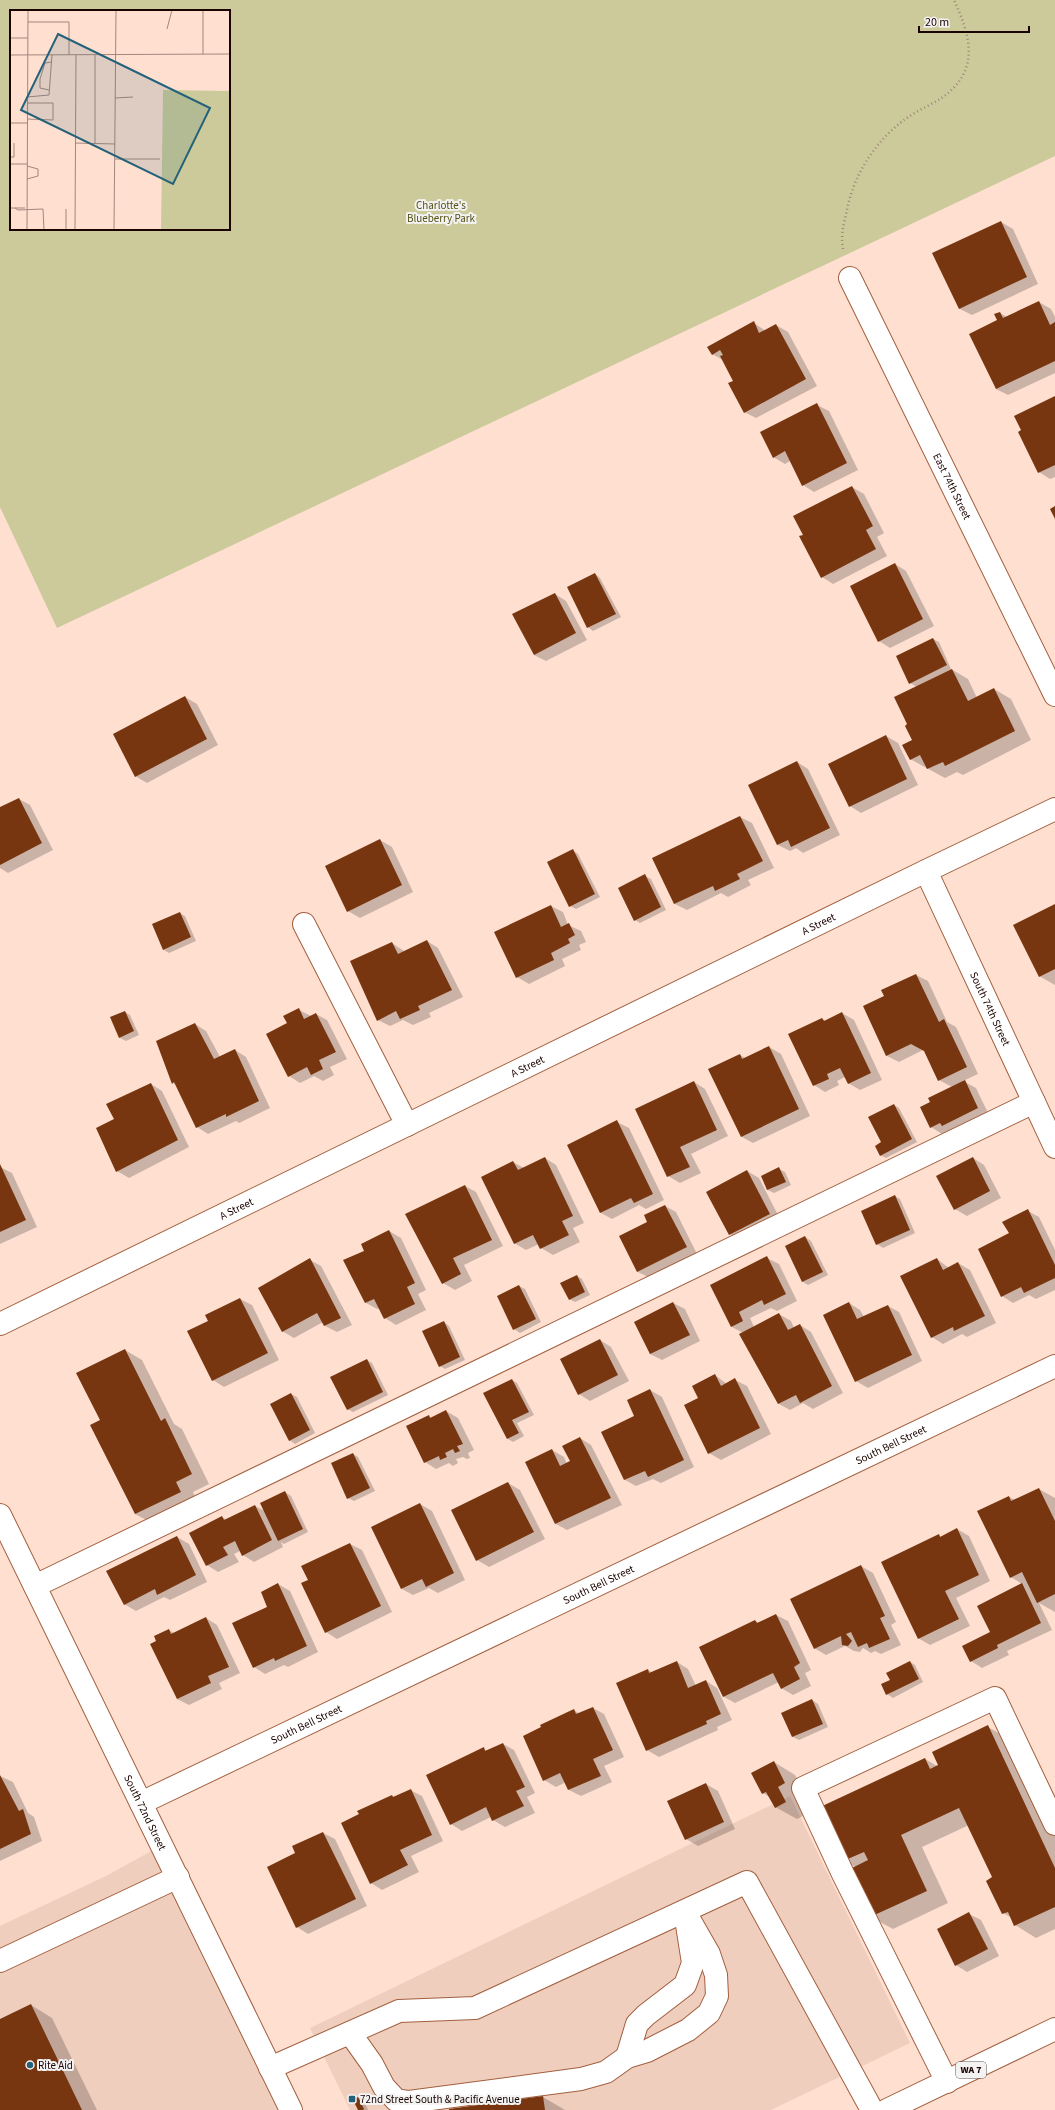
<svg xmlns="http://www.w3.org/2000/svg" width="1055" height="2110" font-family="'Source Sans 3',sans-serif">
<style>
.built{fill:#f0cebe}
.green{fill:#ccca9b;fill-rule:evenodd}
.shadow{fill:#0003}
.building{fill:#77360f}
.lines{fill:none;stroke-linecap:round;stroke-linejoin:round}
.minor-casing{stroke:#a25f3e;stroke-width:24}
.major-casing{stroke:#a25f3e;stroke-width:24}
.path{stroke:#a0847a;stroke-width:2.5;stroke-dasharray:1 3;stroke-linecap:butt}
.minor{stroke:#fff;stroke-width:22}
.major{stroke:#fff;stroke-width:22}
.poi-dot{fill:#256279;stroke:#f3f3f3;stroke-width:1.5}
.labels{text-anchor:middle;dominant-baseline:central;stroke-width:4;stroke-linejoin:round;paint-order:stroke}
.shield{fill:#f3f3f3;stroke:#5c4c49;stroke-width:1}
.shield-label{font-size:10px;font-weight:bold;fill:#1b0400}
.park-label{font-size:11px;fill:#535012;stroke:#f3f3f3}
.street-label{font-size:11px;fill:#1b0400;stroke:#f3f3f3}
.poi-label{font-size:11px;fill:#1b0400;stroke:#f3f3f3;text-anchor:start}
.inset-road{fill:none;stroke:#a3877d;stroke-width:1}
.view{fill:#256279;fill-opacity:0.15;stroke:#256279;stroke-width:2}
.inset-edge{fill:none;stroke:#1b0400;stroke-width:2}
</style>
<rect width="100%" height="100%" fill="#fedfd0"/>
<g class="built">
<polygon points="790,1796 910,2043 771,2110 350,2110 310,2028"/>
<polygon points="162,1845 291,2110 0,2110 0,1926 108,1875"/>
</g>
<path class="green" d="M 0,0 L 1055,0 L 1055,156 L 57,628 L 0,507 ZM 11,11 L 229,11 L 229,229 L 11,229 Z"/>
<g class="shadow">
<polygon points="1001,222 1013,229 1038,284 972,315 960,309 934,253"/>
<polygon points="1039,302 1051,309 1055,317 1055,373 1008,395 996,389 1000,313 1007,317"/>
<polygon points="754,323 766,331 776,325 788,332 817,386 756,418 744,412 734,381 723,360 712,354"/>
<polygon points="1055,397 1055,477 1050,479 1039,472"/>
<polygon points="817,405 829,411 858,470 814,492 803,485 790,461 785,464 773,457"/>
<polygon points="852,487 864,494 884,533 877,537 887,556 833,584 822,577 804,535"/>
<polygon points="895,564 906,571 934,626 890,648 879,641"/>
<polygon points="595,574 600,578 621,617 593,631 588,627"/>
<polygon points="555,594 566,601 587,640 546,661 534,655"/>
<polygon points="933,639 939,642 951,669 968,679 977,698 994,689 1011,699 1031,740 963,775 957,772 945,778 910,759 914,740 909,725 917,687 910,683"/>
<polygon points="185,697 197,704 218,745 147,783 135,776"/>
<polygon points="886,736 898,743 918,785 861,813 850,806"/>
<polygon points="797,762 808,769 840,835 803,853 796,848 790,851 778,845 749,785"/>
<polygon points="19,799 30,805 53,850 8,873 0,868 0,808"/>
<polygon points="740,817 752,823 774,868 748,880 751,885 728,897 721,893 687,910 675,904 653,859"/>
<polygon points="380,840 392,847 413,892 360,918 348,911"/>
<polygon points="572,850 578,854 600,897 576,909 570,906"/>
<polygon points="645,876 651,879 666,910 640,923 635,920"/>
<polygon points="1055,905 1055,985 1039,976"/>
<polygon points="551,906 563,912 568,925 581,931 586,942 579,945 581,950 562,959 565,966 529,984 517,977"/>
<polygon points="179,913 185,916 196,941 169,953 164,950"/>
<polygon points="427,941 438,948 463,997 429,1013 431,1017 413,1025 403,1020 390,1026 378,1020 392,943 404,951"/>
<polygon points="916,975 928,981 947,1022 956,1027 978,1074 963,1081 976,1088 989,1115 955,1132 950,1130 942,1134 931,1127 931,1102 952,1087 939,1080 926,1052 923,1050 899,1062 887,1056 864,1007 886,997"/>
<polygon points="299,1010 311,1016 316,1014 327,1020 347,1059 330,1067 334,1075 323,1081 314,1076 300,1083 289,1076 288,1024"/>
<polygon points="125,1012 130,1015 139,1035 126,1041 120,1038 111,1018"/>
<polygon points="842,1013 854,1020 882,1080 860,1090 848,1083 845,1077 837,1081 839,1085 825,1092 814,1085 822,1019 826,1021"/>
<polygon points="195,1024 206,1031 220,1057 235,1050 246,1057 270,1108 239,1123 236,1121 208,1134 197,1127 177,1085 173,1083"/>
<polygon points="769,1047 781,1054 810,1116 753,1143 742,1137 709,1070 740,1055 745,1058"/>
<polygon points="694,1082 705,1089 728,1136 691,1154 701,1173 680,1183 668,1176"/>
<polygon points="151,1084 162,1091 189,1147 129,1178 117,1171 115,1120"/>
<polygon points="894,1105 899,1108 917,1142 886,1158 880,1155"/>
<polygon points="617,1122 629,1128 664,1200 646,1209 639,1205 612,1219 601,1213"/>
<polygon points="545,1158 556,1165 584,1223 573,1228 580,1242 553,1255 541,1248 539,1244 526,1250 514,1243 513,1162 524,1168"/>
<polygon points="973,1158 984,1165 1001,1198 967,1216 955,1209"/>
<polygon points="0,1167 12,1173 37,1227 0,1244"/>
<polygon points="779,1169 785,1172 791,1185 774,1193 768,1190 762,1177"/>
<polygon points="747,1171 759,1178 781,1221 741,1241 730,1234"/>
<polygon points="465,1186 476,1192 503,1246 464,1265 472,1281 455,1290 443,1283"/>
<polygon points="895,1196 900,1199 915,1233 883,1248 877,1244 862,1211"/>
<polygon points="665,1206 676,1212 697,1254 650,1278 638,1272 621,1237 648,1223"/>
<polygon points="1028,1211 1039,1217 1055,1250 1055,1290 1036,1299 1029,1295 1013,1303 1002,1296 1010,1234"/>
<polygon points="389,1231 401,1238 426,1290 418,1294 426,1310 396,1325 385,1318 380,1308 377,1309 366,1303 365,1251"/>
<polygon points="805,1237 811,1241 828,1275 808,1285 803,1282 786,1247"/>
<polygon points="767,1258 779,1264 797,1301 777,1311 771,1308 750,1318 754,1327 779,1314 791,1321 794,1328 800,1325 811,1332 843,1393 813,1409 803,1403 790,1410 779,1404 740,1334 743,1333 732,1327 711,1285"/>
<polygon points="937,1259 949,1268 958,1263 970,1270 996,1323 967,1337 962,1334 943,1344 932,1337"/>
<polygon points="310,1260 321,1266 352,1325 337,1332 325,1326 323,1322 294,1338 282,1331"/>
<polygon points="577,1276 582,1279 590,1295 575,1302 569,1299"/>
<polygon points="519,1286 525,1289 541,1322 520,1333 514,1329"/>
<polygon points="240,1299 252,1305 279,1360 224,1387 213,1380 209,1322"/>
<polygon points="673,1303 685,1309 700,1341 662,1360 650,1354 635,1322"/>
<polygon points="849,1303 860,1310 864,1317 888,1306 899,1312 922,1361 868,1388 856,1381"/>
<polygon points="444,1322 449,1326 465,1360 445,1369 440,1366"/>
<polygon points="600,1340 611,1347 629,1381 590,1401 579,1394"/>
<polygon points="125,1350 142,1360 174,1424 182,1429 209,1484 193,1492 197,1502 152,1523 135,1514 101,1421"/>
<polygon points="367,1360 372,1363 388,1395 353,1412 347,1409"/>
<polygon points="715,1375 727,1384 735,1380 747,1386 771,1434 721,1460 709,1453 699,1398"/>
<polygon points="512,1380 517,1383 534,1415 517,1423 524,1436 513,1442 508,1439"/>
<polygon points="650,1390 662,1397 694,1467 661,1483 653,1479 636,1486 625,1480 602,1432 635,1417"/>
<polygon points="291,1394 297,1397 315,1433 295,1444 289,1440"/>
<polygon points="446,1411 458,1418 474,1450 468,1453 470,1458 467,1459 463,1457 456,1459 458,1463 453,1466 449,1463 436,1469 425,1462 429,1416 432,1418"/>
<polygon points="580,1438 591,1445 622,1505 567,1530 556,1524 526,1463 552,1450 564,1457 567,1464 571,1462"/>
<polygon points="353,1454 358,1457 375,1491 354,1501 348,1498"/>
<polygon points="508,1483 520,1490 545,1539 489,1567 477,1560"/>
<polygon points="1039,1489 1055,1498 1055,1612 1039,1603 1052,1630 1007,1651 1009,1655 982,1668 971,1661 1022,1584 1011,1577 1009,1497 1015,1500"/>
<polygon points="285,1492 291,1496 308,1532 284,1544 281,1542 283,1547 254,1562 243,1555 240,1551 234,1554 239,1562 218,1572 207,1565 222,1517 227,1520 255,1506 265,1511"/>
<polygon points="420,1504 432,1511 465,1580 438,1593 429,1588 413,1595 402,1589"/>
<polygon points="957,1529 969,1536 990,1581 956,1598 970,1626 930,1645 918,1638 939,1535 941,1537"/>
<polygon points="177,1537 189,1544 207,1582 170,1600 164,1597 136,1611 124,1604"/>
<polygon points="350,1544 362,1550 392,1612 337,1639 326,1632 309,1580"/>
<polygon points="861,1566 873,1573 896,1622 891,1625 901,1645 881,1654 875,1651 871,1653 863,1648 860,1652 854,1651 845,1646 826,1655 814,1648"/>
<polygon points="278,1584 290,1591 318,1652 288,1667 284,1665 265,1674 254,1667 269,1607"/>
<polygon points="776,1615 788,1621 811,1670 805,1673 811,1686 793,1695 781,1688 779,1682 735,1703 724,1697 700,1647 755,1621 759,1623"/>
<polygon points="206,1618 217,1625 240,1673 219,1683 222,1689 189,1705 177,1699 157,1641 169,1630 174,1633"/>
<polygon points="677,1662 688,1669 696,1686 706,1681 717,1688 732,1720 717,1727 718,1730 659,1757 647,1750 648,1670 653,1673"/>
<polygon points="910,1662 915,1665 923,1682 893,1698 887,1694 891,1680"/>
<polygon points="812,1700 818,1704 828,1727 799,1740 793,1737 782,1714"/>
<polygon points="593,1708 604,1714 624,1757 604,1766 612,1782 581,1796 569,1790 566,1782 556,1787 544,1780 574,1710 580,1714"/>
<polygon points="988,1727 1009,1739 1055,1836 1055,1929 1036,1938 1015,1925 1012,1918 1003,1913 994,1878 969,1825 922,1847 948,1903 893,1929 871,1917 855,1867 844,1861 925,1759 937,1766 940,1765"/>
<polygon points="503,1744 514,1750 535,1793 527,1797 535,1813 505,1827 493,1820 491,1817 462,1831 451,1824 484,1749 488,1751"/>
<polygon points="774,1762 795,1775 806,1795 807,1814 797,1819 775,1807 771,1798 763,1793"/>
<polygon points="0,1776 13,1782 28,1813 34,1817 42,1841 0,1861"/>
<polygon points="706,1784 718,1791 735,1829 698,1846 686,1839"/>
<polygon points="410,1790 422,1796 443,1841 411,1856 419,1872 382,1890 371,1883 360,1814 392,1796 395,1797"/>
<polygon points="323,1833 335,1839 367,1906 308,1934 297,1927 296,1854"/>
<polygon points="969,1914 981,1920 999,1956 967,1972 956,1965"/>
<polygon points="31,2005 52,2018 97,2110 0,2110 0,2020"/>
<polygon points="543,2097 565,2110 450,2110"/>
<polygon points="358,2098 364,2101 368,2110 359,2110"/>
</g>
<g class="building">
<polygon points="1001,221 1027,277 959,309 932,253"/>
<polygon points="1039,301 1050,325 1055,322 1055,361 996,389 969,334 997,320 994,314 1000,312 1003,318"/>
<polygon points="754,321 759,333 776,324 806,379 744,413 728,383 733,381 720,356 723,355 720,350 712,355 707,347"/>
<polygon points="1055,396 1055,465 1038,473 1018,432 1021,430 1014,416"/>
<polygon points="817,403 847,463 802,486 785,451 773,458 760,432"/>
<polygon points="852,486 873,526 866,530 876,549 821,578 799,536 803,535 793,516"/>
<polygon points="1055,506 1055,519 1050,509"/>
<polygon points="895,563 923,619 878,642 850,586"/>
<polygon points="595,573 616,614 587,628 567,587"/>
<polygon points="555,593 576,633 534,655 512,614"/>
<polygon points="933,638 947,665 909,684 896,656"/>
<polygon points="952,669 968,701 994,688 1015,731 945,766 943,762 927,769 920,755 910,760 902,745 912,740 905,726 907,724 894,697"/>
<polygon points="185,696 207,739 135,777 113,734"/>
<polygon points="886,735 907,779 849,807 828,764"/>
<polygon points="797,761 830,828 791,847 788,840 777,845 748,785"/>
<polygon points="19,798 42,843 0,865 0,807"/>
<polygon points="740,816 763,861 737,874 740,879 715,891 713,886 674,904 652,858"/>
<polygon points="380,839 402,885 347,912 325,866"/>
<polygon points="573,849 595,894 569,907 547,862"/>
<polygon points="645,874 661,907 634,921 618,888"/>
<polygon points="1055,904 1055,969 1039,977 1013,925"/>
<polygon points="551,905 561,927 569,923 575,935 568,939 570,943 551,953 554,960 516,978 494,932"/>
<polygon points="180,912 191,937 163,950 152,924"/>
<polygon points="427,940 452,990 418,1006 420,1010 400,1019 396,1011 377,1021 350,961 392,942 398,954"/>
<polygon points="916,974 939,1022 944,1019 967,1067 938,1081 924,1051 911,1044 886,1056 863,1006 884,996 881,990"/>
<polygon points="299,1008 304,1019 316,1013 336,1052 319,1060 323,1069 311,1075 307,1067 288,1077 266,1034 287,1023 283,1016"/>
<polygon points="125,1011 134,1031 119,1038 110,1017"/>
<polygon points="842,1012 871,1073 848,1084 840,1068 827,1074 829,1079 813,1086 788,1034 822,1018 824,1021"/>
<polygon points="195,1023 214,1059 235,1049 259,1101 226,1117 226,1114 196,1128 174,1082 172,1084 156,1041"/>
<polygon points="769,1046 799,1109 741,1137 708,1069 740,1054 742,1059"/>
<polygon points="965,1080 978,1108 942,1126 940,1123 930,1128 920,1107 930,1102 928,1098"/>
<polygon points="694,1081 717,1130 680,1147 690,1167 667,1177 635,1109"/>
<polygon points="151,1083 178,1140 116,1172 96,1128 114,1119 106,1104"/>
<polygon points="894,1104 912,1139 880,1156 875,1146 881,1142 868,1117"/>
<polygon points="617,1120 653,1194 634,1203 631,1198 600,1213 567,1145"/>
<polygon points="545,1157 573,1216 562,1221 569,1235 540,1249 533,1235 514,1244 481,1177 513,1161 518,1170"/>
<polygon points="973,1157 990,1191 954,1210 936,1176"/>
<polygon points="0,1164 26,1220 0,1232"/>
<polygon points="779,1167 786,1182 767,1190 761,1176"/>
<polygon points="747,1170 770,1214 729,1235 706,1192"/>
<polygon points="465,1185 492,1240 453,1258 461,1274 442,1284 405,1214"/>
<polygon points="895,1195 910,1230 876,1245 861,1211"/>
<polygon points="665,1205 687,1247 637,1272 619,1236 647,1222 644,1215"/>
<polygon points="1028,1209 1055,1265 1055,1278 1024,1293 1021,1287 1001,1297 978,1249 1009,1233 1002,1222"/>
<polygon points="389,1230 415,1283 407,1287 415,1304 384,1319 374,1299 365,1303 343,1260 364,1251 361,1244"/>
<polygon points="805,1236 823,1272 802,1282 785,1246"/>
<polygon points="767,1256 786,1294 764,1305 762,1300 739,1312 743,1321 731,1327 710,1285"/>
<polygon points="310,1258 341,1318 324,1326 317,1313 282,1332 258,1288"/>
<polygon points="937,1258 943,1270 958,1262 985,1316 954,1331 953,1327 931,1338 900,1276"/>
<polygon points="577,1275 585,1292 569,1300 560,1283"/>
<polygon points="519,1285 536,1319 513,1330 497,1296"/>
<polygon points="240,1298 268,1353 212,1381 187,1331 208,1321 205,1315"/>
<polygon points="673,1302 690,1335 650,1354 634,1322"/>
<polygon points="849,1302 857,1319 888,1305 912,1355 855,1382 823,1315"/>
<polygon points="779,1313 788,1330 800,1324 832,1386 800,1403 796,1395 778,1404 739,1334"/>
<polygon points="444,1321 460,1357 439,1367 422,1331"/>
<polygon points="600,1339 618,1375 578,1395 560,1359"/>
<polygon points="125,1349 161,1421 165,1418 192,1474 176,1482 181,1492 135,1514 90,1425 100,1420 76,1373"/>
<polygon points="367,1359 383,1392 347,1410 330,1377"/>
<polygon points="715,1374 721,1386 735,1378 760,1428 708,1454 684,1405 698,1398 692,1386"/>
<polygon points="512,1379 529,1412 512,1420 519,1433 507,1439 483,1393"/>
<polygon points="650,1389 684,1460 648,1477 645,1471 624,1480 601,1432 634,1416 627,1400"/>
<polygon points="291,1393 310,1430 289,1441 270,1404"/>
<polygon points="446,1410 463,1444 457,1446 460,1451 455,1453 453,1449 445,1453 447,1457 440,1460 439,1456 424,1463 406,1426 429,1415 430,1418"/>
<polygon points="580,1437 611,1498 555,1524 525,1462 552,1449 560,1466 570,1461 562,1446"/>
<polygon points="353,1453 370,1488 347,1499 331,1463"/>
<polygon points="508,1482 534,1532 476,1561 451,1510"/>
<polygon points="1039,1488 1055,1521 1055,1594 1037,1603 1022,1572 1010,1578 977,1511 1009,1496 1011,1501"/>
<polygon points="285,1491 303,1529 278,1541 260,1503"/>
<polygon points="420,1503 454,1573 426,1587 422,1579 401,1589 371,1527"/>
<polygon points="255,1505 272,1540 242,1556 235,1541 223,1547 228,1555 206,1566 189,1533 222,1516 224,1520"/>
<polygon points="957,1528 979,1575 945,1591 959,1619 918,1639 881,1562 939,1534 940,1537"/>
<polygon points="177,1536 196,1575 157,1595 155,1589 124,1605 106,1571"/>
<polygon points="350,1543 381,1606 325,1633 301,1583 308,1580 301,1566"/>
<polygon points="861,1565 885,1616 880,1618 890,1639 869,1648 867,1643 858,1647 851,1632 846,1634 852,1641 848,1646 842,1645 841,1636 814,1649 790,1599"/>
<polygon points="278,1583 307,1646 275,1661 274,1658 253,1668 232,1623 267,1607 261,1592"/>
<polygon points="1022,1583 1041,1623 997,1645 998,1648 970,1662 962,1646 990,1632 977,1606"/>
<polygon points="776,1614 800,1663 794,1667 800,1679 781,1689 773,1673 723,1697 699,1647 755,1620 757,1623"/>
<polygon points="206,1617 229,1667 208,1676 211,1683 177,1699 150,1644 156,1641 154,1636 169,1629 171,1634"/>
<polygon points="677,1661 688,1688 706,1680 721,1714 706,1721 707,1724 646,1751 616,1683 648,1669 649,1673"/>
<polygon points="910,1661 919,1679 886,1695 881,1684 890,1680 886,1673"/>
<polygon points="812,1699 823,1724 792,1737 781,1713"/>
<polygon points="593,1707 613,1750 593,1759 601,1776 568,1790 560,1773 543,1781 523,1736 541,1727 540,1725 574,1709 576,1714"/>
<polygon points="988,1725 1055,1868 1055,1907 1014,1926 1008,1912 1002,1914 986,1881 992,1877 959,1808 901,1835 927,1891 870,1917 848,1870 868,1860 864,1852 843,1861 818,1808 925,1758 930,1769 938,1765 932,1752"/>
<polygon points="503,1743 525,1787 516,1791 524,1806 492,1821 486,1807 450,1825 426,1775 484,1747 485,1751"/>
<polygon points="774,1761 785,1783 778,1787 786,1802 775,1808 766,1792 762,1794 751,1773"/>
<polygon points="0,1775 19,1811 23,1809 31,1834 0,1849"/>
<polygon points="706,1783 724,1822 685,1840 667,1801"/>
<polygon points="411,1789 432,1835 400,1850 408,1865 370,1884 341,1823 359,1814 357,1811 392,1795 393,1797"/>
<polygon points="323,1832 356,1899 296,1928 267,1867 295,1853 292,1846"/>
<polygon points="969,1912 988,1949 955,1966 937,1929"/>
<polygon points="31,2004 82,2110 0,2110 0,2019"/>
<polygon points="543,2096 545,2110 449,2110 449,2109"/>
<polygon points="358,2097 364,2109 363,2110 358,2110 353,2100"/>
</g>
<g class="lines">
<g class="minor-casing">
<g id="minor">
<path id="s1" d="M 850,278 L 1055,695"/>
<path id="s2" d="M 926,871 L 1055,1147"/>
<polyline points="304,924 407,1125"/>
<path id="s3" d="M 0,1324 L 926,871 L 1055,809"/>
<polyline points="35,1586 1034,1102"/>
<path id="s4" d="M 141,1803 L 1055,1366"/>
<polyline points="0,1961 178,1877"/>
<polyline points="350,2033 372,2064 384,2087 396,2100 409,2102 581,2079 606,2072 627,2057 647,2051 688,2030 709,2013 717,1996 716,1975 709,1954 685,1912"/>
<polyline points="627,2057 637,2024 646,2015 685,1985 693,1963 687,1925"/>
<polyline points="270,2068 399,2011 475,2008 747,1882 872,2110"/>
<polyline points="947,2082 843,1874 803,1788 995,1698 1055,1824"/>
</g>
</g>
<g class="major-casing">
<g id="major">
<path id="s5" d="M 0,1515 L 291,2110"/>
<polyline points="887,2110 1055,2029"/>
</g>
</g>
<path class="path" d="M 843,249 C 840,232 845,221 848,205 C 856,171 877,140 904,120 C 916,111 931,105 943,97 C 980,70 971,37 954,0"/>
<use href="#minor" class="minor"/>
<use href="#major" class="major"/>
</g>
<g class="poi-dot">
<circle cx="30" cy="2065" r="4"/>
<rect x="348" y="2095" width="8" height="8" rx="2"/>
</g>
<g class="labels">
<rect class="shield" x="956" y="2062" width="30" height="16" rx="3"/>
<g class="shield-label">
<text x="971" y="2070">WA 7</text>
</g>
<g class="park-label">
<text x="441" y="205">Charlotte's<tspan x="441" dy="13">Blueberry Park</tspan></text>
</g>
<g class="street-label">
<text stroke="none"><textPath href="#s1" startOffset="232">East 74th Street</textPath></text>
<text stroke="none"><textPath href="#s3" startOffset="911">A Street</textPath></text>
<text stroke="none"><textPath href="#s2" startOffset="152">South 74th Street</textPath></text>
<text stroke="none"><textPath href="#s3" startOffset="587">A Street</textPath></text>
<text stroke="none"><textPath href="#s3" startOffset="263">A Street</textPath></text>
<text stroke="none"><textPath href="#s4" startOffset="831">South Bell Street</textPath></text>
<text stroke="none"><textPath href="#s4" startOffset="507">South Bell Street</textPath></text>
<text stroke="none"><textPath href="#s4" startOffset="183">South Bell Street</textPath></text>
<text stroke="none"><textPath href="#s5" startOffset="331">South 72nd Street</textPath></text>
</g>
<g class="poi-label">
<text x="38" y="2065">Rite Aid</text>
<text x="360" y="2099">72nd Street South &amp; Pacific Avenue</text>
</g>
</g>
<g transform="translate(10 10)">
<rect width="220" height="220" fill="#fedfd0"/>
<path d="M 153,80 L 220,81 L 220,220 L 151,220 Z" fill="#ccca9b"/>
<path class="inset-road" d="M 18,12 L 59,12 L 59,45M 157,19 L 162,0M 0,28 L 18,28M 193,44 L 193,0M 0,45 L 220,44M 39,80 L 30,78 L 30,69 L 35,53 L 42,52M 17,87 L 39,85 L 42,45M 105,88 L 123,87M 17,93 L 43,93 L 43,110 L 17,109M 0,113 L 17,113M 65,133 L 105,134M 85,133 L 85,45M 0,147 L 4,147 L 4,133M 105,149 L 150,149M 0,154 L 17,154M 17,169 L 28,166 L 28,159 L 17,156M 0,198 L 15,198M 5,198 L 8,200 L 33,199 L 34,220M 17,220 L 18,0M 56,220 L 56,199M 65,220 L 66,45M 104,220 L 106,0"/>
<path class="view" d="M 48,24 L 200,98 L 163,174 L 11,100 Z"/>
<rect width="220" height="220" class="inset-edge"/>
</g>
<path d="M919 26v6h110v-6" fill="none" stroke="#1b0400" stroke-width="2"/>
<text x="925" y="26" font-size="12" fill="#1b0400" stroke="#f3f3f3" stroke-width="3" paint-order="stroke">20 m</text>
</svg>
